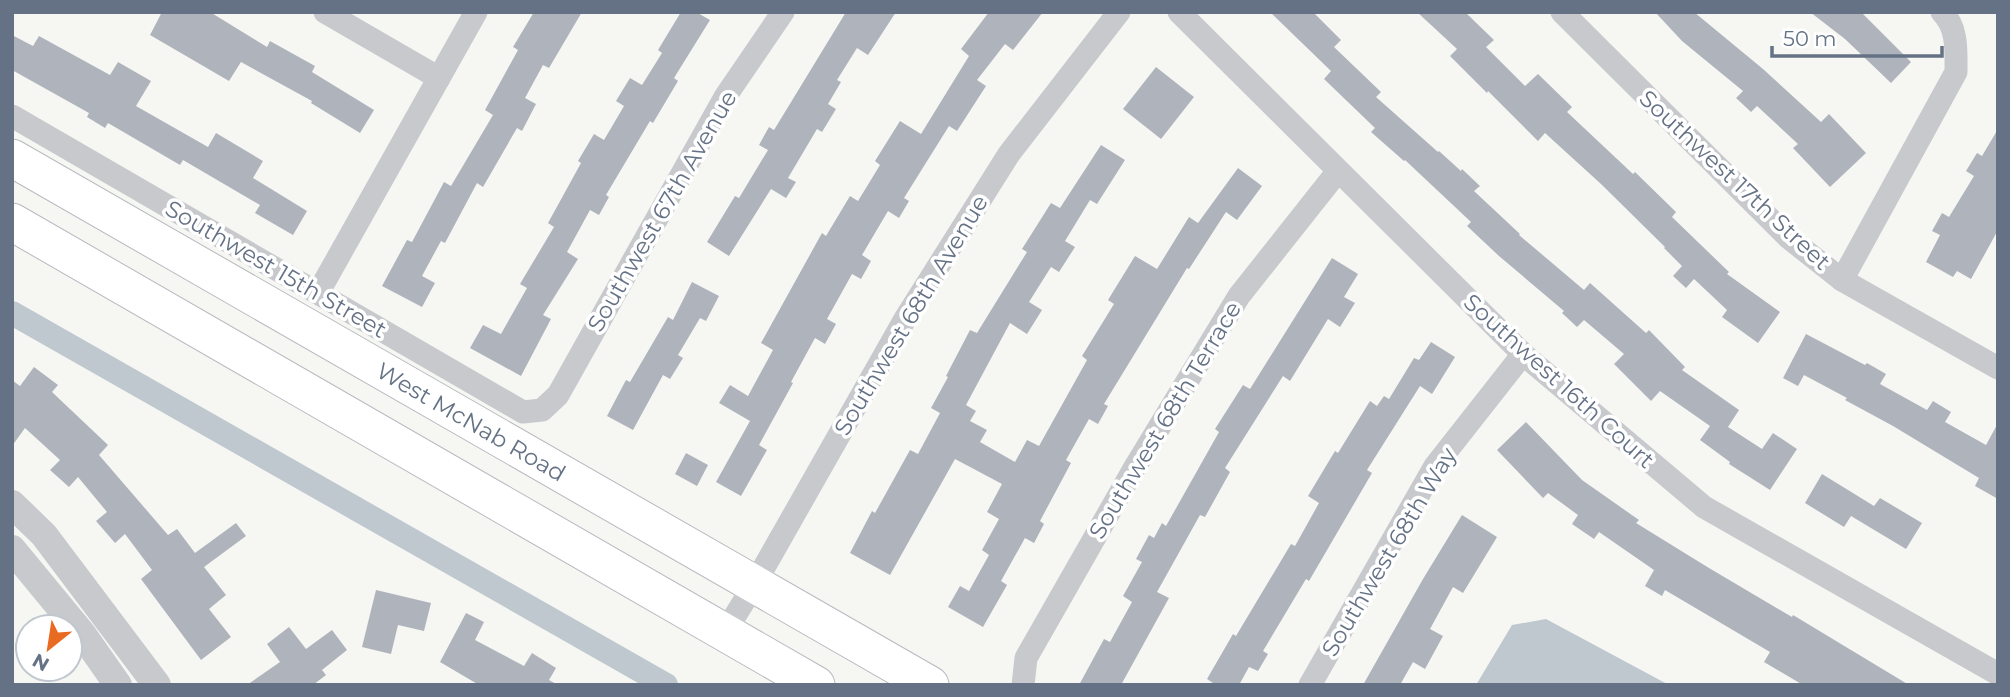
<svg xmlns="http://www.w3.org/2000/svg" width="2010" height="697" font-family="Montserrat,sans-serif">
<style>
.water{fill:#bfc8cf}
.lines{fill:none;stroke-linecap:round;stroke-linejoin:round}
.canal{stroke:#bfc8cf;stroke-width:24}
.building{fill:#afb4bc}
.primary-casing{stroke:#b7babf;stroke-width:39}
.minor{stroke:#c7c9cd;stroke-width:23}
.tertiary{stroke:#c7c9cd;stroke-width:28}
.primary{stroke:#fff;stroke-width:37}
.labels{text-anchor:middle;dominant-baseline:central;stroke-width:7;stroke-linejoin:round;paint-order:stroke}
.street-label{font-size:23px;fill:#657285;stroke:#fff}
</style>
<rect width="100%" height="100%" fill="#f6f7f3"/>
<polygon class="water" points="1546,619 1669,685 1476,685 1512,625"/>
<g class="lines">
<polyline class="canal" points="12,313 666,685"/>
</g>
<g class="building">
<polygon points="162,12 210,12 267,47 270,41 315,66 312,72 374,110 360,133 311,103 312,101 241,62 229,81 150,35"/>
<polygon points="534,12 582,12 549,68 543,65 525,98 536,104 522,131 517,128 483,187 477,183 445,243 441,241 422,276 435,283 422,307 382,286 407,240 412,242 444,182 451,186 493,115 485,110 518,50 513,47"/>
<polygon points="681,12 696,12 710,20 674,78 678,81 653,123 650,121 606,195 609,197 599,215 590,210 567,252 578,259 543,315 551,319 521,376 470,348 483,325 501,334 527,288 520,284 554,227 548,223 581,163 578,161 594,134 604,140 624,106 616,101 630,78 642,85 662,53 658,50"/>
<polygon points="846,12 896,12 868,55 857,48 837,80 841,82 828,104 836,109 822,132 817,129 788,178 796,182 786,198 771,189 729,256 707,242 735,196 739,198 768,150 759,145 769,127 774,130"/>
<polygon points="989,12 1043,12 1013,50 1005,44 977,80 986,86 957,131 949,126 904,198 909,201 899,218 888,211 862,255 871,261 861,279 852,274 827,319 836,324 825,344 815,338 791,382 793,383 759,445 767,450 741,496 716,482 750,421 719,403 730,385 748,396 773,350 761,343 822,233 826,236 850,196 858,201 880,165 875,161 900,121 921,134 969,56 961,49"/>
<polygon points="1270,12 1313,12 1341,40 1334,47 1381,92 1376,97 1438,152 1439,151 1461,171 1462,169 1480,186 1474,191 1520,234 1519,235 1584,290 1590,283 1646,333 1649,330 1685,367 1682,370 1739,410 1728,427 1762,449 1773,433 1797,449 1770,490 1729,464 1730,462 1700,440 1710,426 1660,391 1651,401 1614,364 1624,354 1584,320 1577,327 1562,313 1564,311 1499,256 1467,226 1471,222 1405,160 1404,161 1371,132 1375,128 1324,79 1331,71"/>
<polygon points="1417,12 1465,12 1494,40 1486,47 1525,86 1538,74 1572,107 1567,112 1633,174 1635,172 1676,212 1672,217 1729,272 1727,274 1780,312 1758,343 1722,317 1727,310 1694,279 1686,288 1673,276 1682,266 1664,248 1665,247 1601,184 1545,133 1538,141 1488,91 1487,93 1450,56 1457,49"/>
<polygon points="1655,12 1694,12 1763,69 1821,122 1829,114 1866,153 1830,187 1793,148 1798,144 1757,106 1751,112 1736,98 1743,91 1682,41"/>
<polygon points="1810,12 1861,12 1911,62 1891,83 1845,39"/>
<polygon points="12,35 33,46 39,36 110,75 118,62 151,81 136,106 208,147 216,133 263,161 253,178 307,211 293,235 255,213 260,205 183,160 180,165 108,123 105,128 87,117 89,113 12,70"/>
<polygon points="1156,67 1194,97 1161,139 1123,109"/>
<polygon points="1998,129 1998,230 1971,279 1957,271 1953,277 1926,262 1940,235 1932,231 1942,213 1949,217 1974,176 1966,171 1977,153 1982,156"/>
<polygon points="1101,145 1125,160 1097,204 1090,200 1065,241 1075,247 1059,272 1051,267 1029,302 1042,310 1027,334 1010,323 966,405 976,411 970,421 987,430 980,442 1015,462 1027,440 1039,446 1087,360 1082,356 1114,304 1108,300 1135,256 1157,269 1189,217 1198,223 1238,168 1262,186 1237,220 1226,212 1189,269 1187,268 1104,404 1108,406 1098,424 1089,419 1066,460 1071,463 1040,521 1044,524 1034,543 1025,538 1001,581 1007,585 983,627 948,607 960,586 969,591 989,555 982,550 999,519 987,512 1002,484 955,459 890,575 850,553 872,511 875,513 910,450 918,454 940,413 931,408 948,377 946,376 970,330 977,333 1027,252 1022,249 1051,203 1060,208"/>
<polygon points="1332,258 1358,274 1344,297 1355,303 1340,327 1328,319 1290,381 1283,376 1225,468 1230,472 1205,517 1200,515 1157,592 1169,598 1121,685 1079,685 1104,639 1110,642 1132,602 1123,596 1142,562 1136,559 1149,535 1154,538 1162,523 1166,526 1219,432 1215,429 1243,385 1250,389"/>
<polygon points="692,282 719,296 706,321 700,318 678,355 683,358 670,379 663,375 633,430 607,416 626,380 630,382 668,317 673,320"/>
<polygon points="1806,334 1865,365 1867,363 1886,374 1880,384 1927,410 1933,401 1951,412 1945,422 1986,445 1998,423 1998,499 1975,486 1979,478 1893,426 1845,400 1847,398 1804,375 1798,386 1783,378"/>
<polygon points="1431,342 1455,357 1432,394 1420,386 1367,470 1372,473 1309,581 1306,579 1263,651 1268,654 1258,671 1249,667 1239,685 1216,685 1207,679 1233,634 1236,636 1291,544 1295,546 1319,503 1308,496 1335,451 1338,453 1370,401 1377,406 1384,396 1389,399 1414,358 1419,360"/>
<polygon points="34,367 58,385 52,392 108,445 99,455 168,535 177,529 195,553 236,523 246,536 204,567 226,595 209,609 231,637 201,660 141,579 152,570 125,534 115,543 96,521 107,512 78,477 69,487 50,470 60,460 25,428 12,446 12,380 20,386"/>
<polygon points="1526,422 1582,480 1639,520 1636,523 1709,568 1792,617 1793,615 1909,685 1803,685 1764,662 1770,652 1665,590 1662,596 1645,586 1654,570 1599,532 1594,539 1572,524 1578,515 1548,493 1543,498 1497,450"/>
<polygon points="686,453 708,465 697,486 675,474"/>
<polygon points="1822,474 1874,506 1880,498 1922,523 1906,549 1851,516 1844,527 1805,503"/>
<polygon points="1462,515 1497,537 1463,593 1453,587 1430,629 1443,636 1425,669 1413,662 1400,685 1363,685 1423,579"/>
<polygon points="376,590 431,603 424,631 398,625 391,654 362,647"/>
<polygon points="466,613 484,622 475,640 524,666 532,653 556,668 549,680 558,685 479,685 440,662"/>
<polygon points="289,627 306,649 332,630 347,650 322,670 326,675 313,685 247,685 280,662 267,644"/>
</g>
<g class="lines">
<g class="primary-casing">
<g id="primary">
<polyline points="12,158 930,685"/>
<polyline points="12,222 816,685"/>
</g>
</g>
<g class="minor">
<polyline points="325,12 439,78"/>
<polyline points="1179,12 1523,354 1704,507 1998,674"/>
<polyline points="1562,12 1789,238 1842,280 1998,368"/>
<polyline points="12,116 523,412 542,410 558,395 725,97 783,12"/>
<path d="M 1842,280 L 1956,72 C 1956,51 1958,28 1942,12"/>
<polyline points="318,293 476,12"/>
<polyline points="725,632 754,585 905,319 1009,154 1119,12"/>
<polyline points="1023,685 1026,658 1135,467 1239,296 1338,171"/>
<polyline points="1310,685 1435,466 1523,354"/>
</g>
<g class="tertiary">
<polyline points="12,504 44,535 157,685"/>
<polyline points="12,549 83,635 118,685"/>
</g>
<use href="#primary" class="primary"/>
</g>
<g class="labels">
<g class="street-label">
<text transform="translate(1735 180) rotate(43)">Southwest 17th Street</text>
<text transform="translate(662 211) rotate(-60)">Southwest 67th Avenue</text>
<text transform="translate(276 269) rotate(30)">Southwest 15th Street</text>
<text transform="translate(911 315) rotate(-59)">Southwest 68th Avenue</text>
<text transform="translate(1559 381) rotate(42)">Southwest 16th Court</text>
<text transform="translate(1165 420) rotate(-59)">Southwest 68th Terrace</text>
<text transform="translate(471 422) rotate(30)">West McNab Road</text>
<text transform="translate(1389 552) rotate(-59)">Southwest 68th Way</text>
</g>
</g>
<rect width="2010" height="697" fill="none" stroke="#657285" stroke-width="28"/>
<g transform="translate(49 648) rotate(210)"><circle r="33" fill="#ffffff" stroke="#c1c7ce" stroke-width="2"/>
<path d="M0-5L12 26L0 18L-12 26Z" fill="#e96a21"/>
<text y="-10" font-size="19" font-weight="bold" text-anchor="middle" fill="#657285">N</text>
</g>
<path d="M1772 46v10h170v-10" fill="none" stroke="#657285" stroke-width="3.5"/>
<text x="1783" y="46" font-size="21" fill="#657285" stroke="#ffffff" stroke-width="5" paint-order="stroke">50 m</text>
</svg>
